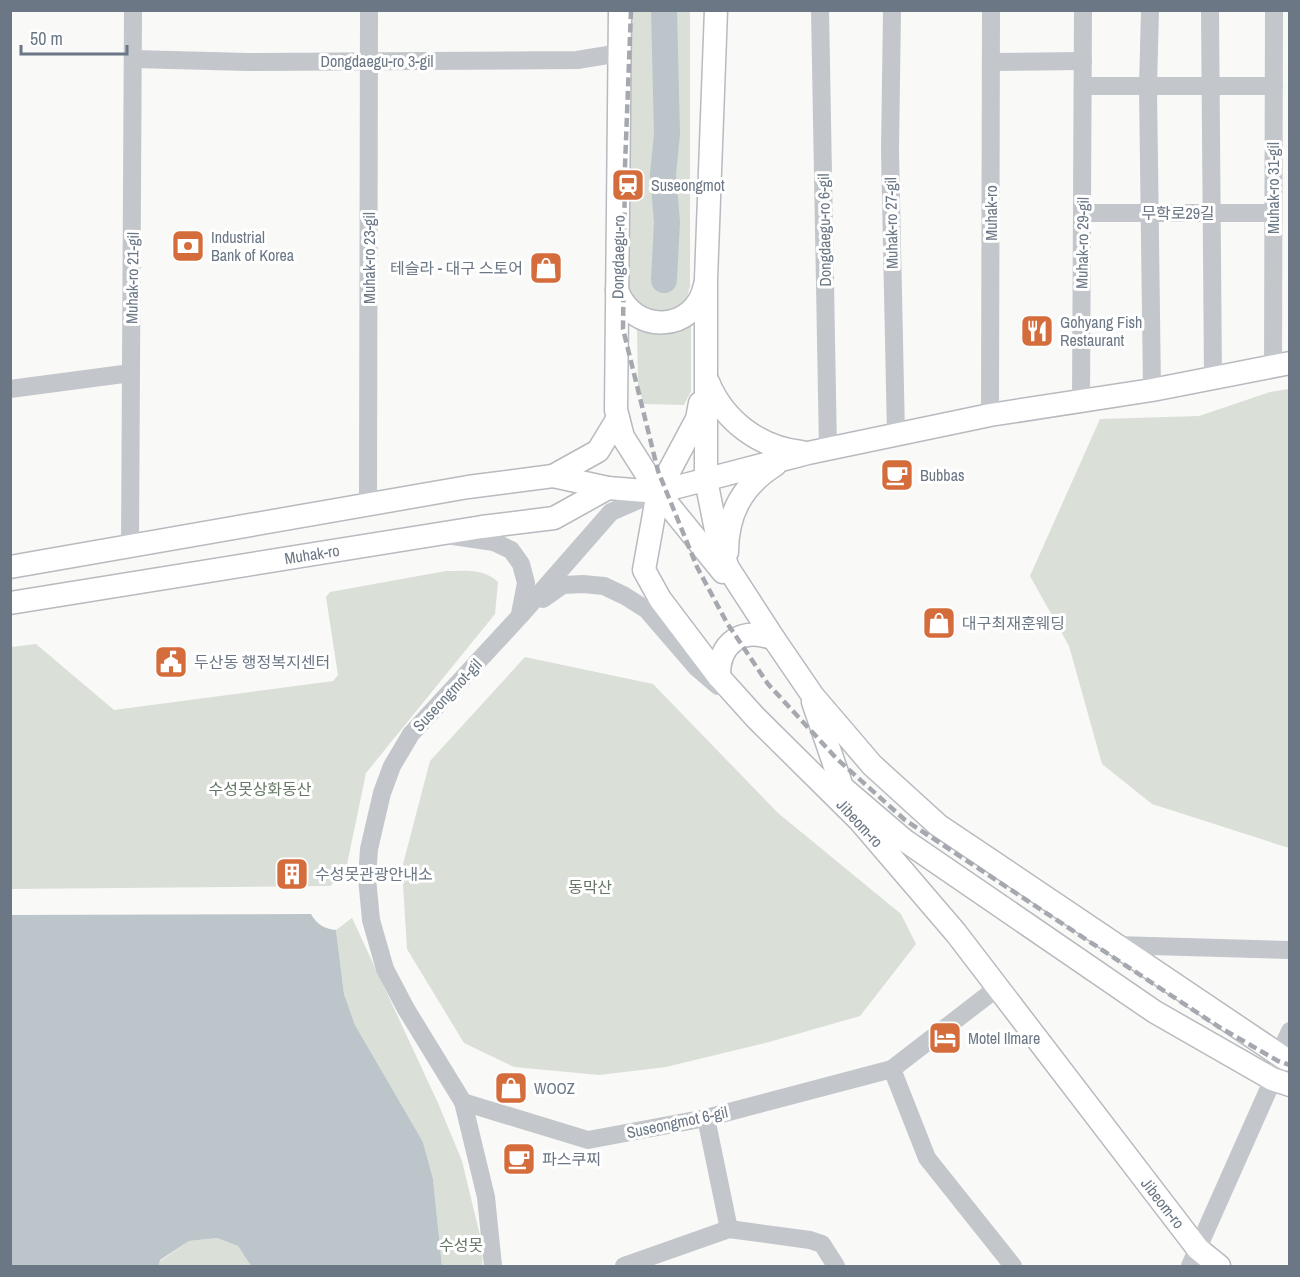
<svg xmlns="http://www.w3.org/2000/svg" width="1300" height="1277" font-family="'Archivo Narrow','Noto Sans KR',sans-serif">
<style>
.green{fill:#dadfd8}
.water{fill:#bcc5ca}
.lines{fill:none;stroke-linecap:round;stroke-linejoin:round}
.river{stroke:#bcc5ca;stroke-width:26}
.major-casing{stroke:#b7babe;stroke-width:25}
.minor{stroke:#c3c6ca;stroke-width:18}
.major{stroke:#fff;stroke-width:22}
.rail{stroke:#a5a9af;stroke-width:4.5;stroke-dasharray:9 4.5;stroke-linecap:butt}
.labels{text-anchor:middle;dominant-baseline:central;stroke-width:6;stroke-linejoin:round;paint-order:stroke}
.street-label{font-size:16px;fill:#6b7785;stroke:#fff}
.poi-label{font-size:16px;fill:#6b7785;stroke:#fff;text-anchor:start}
.park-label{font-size:16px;fill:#667865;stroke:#fff}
</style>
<rect width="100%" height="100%" fill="#f9f9f7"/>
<g class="green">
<polygon points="632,11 690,11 690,286 685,303 669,315 638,309 628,288"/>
<polygon points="691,320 691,391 684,405 644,404 638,387 637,330 676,329"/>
<polygon points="1289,389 1290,389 1289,848 1152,804 1102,764 1069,646 1030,576 1100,419 1199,416 1270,392"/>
<path d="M 446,571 C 465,571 484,568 498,582 L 495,614 L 366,773 L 345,874 L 330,886 L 11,889 L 11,647 L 36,644 L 114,710 L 333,681 L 338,675 L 326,597 L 330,592 Z"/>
<polygon points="525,657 653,684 778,813 901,914 916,944 860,1016 769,1042 666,1067 599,1075 514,1067 464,1043 407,949 402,868 430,761"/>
<polygon points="352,918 438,1103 462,1161 483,1248 482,1266 442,1266 433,1179 423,1142 355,1025 344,994 336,930"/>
<polygon points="217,1238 238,1246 251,1266 159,1266 160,1261 189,1241"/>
</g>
<path class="water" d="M 311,914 C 316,924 325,929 336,930 L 344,994 L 355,1025 L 423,1142 L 433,1179 L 442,1266 L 251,1266 L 238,1246 L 217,1238 L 189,1241 L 160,1260 L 159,1266 L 11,1266 L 11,915 Z"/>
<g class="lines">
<polyline class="river" points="664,10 667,134 663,174 667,222 664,280"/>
<g class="major-casing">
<g id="major">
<polyline points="620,10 616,410 623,437 658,492 723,572"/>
<polyline points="716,10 706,279 706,480 718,540 728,568 774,639 813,696 872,765 938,825 1284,1058 1290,1060"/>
<path d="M 617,290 C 633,335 695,333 705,285"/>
<path d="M 708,382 C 724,421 759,447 801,452"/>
<polyline points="700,403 697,419 658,492 644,570 660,599 719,677 755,717 860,821 956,933 1198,1249 1219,1266"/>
<polyline points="553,476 598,451 618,418"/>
<path d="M 727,552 C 727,513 743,485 775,465"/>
<polyline points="10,567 468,487 553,476 608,488 658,492 808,453 990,415 1152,390 1290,363"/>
<polyline points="10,603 482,527 554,518 608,488"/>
<path d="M 719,677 C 718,643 742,626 774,639"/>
<polyline points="813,702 842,787 904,840 1155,1012 1272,1079 1290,1085"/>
</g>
</g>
<g class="minor">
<polyline points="820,10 828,449"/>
<polyline points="892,10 890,151 896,435"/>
<polyline points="1150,10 1148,87 1152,390"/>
<polyline points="1210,10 1213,378"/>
<polyline points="133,59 248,62 577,60 620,53"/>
<polyline points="991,62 1083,61"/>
<polyline points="1083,86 1274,86"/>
<polyline points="1083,213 1273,213"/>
<polyline points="1273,366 1274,10"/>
<polyline points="10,389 131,373"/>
<polyline points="1081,400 1083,10"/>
<polyline points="990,415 991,10"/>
<polyline points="368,505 369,10"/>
<polyline points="453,536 494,542 511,550 521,564 526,583 520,614"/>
<polyline points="130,546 133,10"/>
<polyline points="543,599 563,585 583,584 604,586 625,596 647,610 697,668 718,686"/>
<polyline points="1116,945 1290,950"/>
<polyline points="997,988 892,1069 927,1158 1013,1266"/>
<polyline points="1279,1055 1290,1031"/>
<polyline points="463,1102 588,1140 706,1118 892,1069"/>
<polyline points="706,1118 729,1229"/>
<polyline points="493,1266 486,1197 463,1102 406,1009 385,969 371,920 367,878 369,849 375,823 382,793 392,766 411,734 520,616 611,512 657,492"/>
<polyline points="624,1266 729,1229 810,1240 822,1244 836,1266"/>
<polyline points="1190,1266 1278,1068"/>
</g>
<use href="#major" class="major"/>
<polyline class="rail" points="631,10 625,166 623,329 658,471 697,567 727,623 768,684 837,759 905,820 1219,1027 1278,1061 1290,1065"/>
</g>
<defs>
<g id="station-square" transform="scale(1.725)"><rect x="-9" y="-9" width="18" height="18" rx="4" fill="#d46c3b" stroke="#fff"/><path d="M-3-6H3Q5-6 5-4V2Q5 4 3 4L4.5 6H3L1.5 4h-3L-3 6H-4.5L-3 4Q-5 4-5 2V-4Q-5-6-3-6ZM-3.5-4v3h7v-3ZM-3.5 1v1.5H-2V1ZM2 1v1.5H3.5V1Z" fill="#fff"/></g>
<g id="bank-square" transform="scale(1.725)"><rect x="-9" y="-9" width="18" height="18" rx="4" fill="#d46c3b" stroke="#fff"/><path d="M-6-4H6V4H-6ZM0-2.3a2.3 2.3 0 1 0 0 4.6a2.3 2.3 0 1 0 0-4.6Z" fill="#fff"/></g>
<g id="shop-square" transform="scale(1.725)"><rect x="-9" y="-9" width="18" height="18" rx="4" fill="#d46c3b" stroke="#fff"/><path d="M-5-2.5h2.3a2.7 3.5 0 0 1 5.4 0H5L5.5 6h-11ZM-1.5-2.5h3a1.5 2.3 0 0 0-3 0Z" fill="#fff"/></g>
<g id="restaurant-square" transform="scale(1.725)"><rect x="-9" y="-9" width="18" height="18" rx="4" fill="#d46c3b" stroke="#fff"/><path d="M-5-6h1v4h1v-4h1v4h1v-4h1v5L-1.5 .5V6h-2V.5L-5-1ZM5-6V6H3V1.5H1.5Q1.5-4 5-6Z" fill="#fff"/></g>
<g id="cafe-square" transform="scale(1.725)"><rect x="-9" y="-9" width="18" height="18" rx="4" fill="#d46c3b" stroke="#fff"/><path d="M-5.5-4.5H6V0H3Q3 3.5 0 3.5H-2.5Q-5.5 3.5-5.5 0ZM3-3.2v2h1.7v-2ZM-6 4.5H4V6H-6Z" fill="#fff"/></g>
<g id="civic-square" transform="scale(1.725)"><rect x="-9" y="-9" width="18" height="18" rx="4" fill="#d46c3b" stroke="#fff"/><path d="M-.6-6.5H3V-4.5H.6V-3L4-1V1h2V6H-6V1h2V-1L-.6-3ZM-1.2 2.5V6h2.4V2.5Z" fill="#fff"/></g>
<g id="building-square" transform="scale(1.725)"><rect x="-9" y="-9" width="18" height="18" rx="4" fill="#d46c3b" stroke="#fff"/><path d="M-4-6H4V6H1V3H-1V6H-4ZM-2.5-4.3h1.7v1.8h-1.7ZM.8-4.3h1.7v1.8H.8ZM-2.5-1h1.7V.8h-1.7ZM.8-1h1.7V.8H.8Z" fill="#fff"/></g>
<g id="hotel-square" transform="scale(1.725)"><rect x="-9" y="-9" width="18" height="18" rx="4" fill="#d46c3b" stroke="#fff"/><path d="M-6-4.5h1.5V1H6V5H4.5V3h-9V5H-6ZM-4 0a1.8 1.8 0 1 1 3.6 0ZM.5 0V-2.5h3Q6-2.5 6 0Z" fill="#fff"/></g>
</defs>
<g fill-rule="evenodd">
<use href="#station-square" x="628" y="185"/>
<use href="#bank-square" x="188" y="246"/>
<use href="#shop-square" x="546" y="268"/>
<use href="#restaurant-square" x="1037" y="331"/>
<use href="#cafe-square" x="897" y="475"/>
<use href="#shop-square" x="939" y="623"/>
<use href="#civic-square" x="171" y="662"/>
<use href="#building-square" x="292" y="874"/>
<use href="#hotel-square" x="945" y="1038"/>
<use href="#shop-square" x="511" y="1088"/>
<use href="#cafe-square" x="519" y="1159"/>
</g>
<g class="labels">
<g class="street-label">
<text x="377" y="61">Dongdaegu-ro 3-gil</text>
<text transform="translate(1273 188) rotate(-90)">Muhak-ro 31-gil</text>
<text transform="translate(991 213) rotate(-90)">Muhak-ro</text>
<text x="1178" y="213">무학로29길</text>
<text transform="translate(891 223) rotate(-91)">Muhak-ro 27-gil</text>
<text transform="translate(824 230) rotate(-91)">Dongdaegu-ro 6-gil</text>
<text transform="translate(1082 243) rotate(-89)">Muhak-ro 29-gil</text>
<text transform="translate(618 257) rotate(-89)">Dongdaegu-ro</text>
<text transform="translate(369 258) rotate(-90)">Muhak-ro 23-gil</text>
<text transform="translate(132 278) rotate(-89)">Muhak-ro 21-gil</text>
<text transform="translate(312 554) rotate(-9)">Muhak-ro</text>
<text transform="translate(447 695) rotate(-47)">Suseongmot-gil</text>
<text transform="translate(860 823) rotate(47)">Jibeom-ro</text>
<text transform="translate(677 1122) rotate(-12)">Suseongmot 6-gil</text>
<text transform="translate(1163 1203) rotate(52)">Jibeom-ro</text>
</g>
<g class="poi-label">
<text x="651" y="185">Suseongmot</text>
<text x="211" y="237">Industrial<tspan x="211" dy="18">Bank of Korea</tspan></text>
<text x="523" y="268" text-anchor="end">테슬라 - 대구 스토어</text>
<text x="1060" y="322">Gohyang Fish<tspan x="1060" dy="18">Restaurant</tspan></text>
<text x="920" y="475">Bubbas</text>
<text x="962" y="623">대구최재훈웨딩</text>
<text x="194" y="662">두산동 행정복지센터</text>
<text x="315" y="874">수성못관광안내소</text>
<text x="968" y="1038">Motel Ilmare</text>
<text x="534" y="1088">WOOZ</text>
<text x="542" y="1159">파스쿠찌</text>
</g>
<g class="park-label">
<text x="260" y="789">수성못상화동산</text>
<text x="590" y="887">동막산</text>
<text x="461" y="1245">수성못</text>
</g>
</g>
<rect width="1300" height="1277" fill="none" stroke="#6b7785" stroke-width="24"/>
<path d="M21 45v9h106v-9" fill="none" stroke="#6b7785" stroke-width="3"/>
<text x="30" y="45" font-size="18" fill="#6b7785" stroke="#ffffff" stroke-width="4.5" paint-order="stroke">50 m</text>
</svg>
